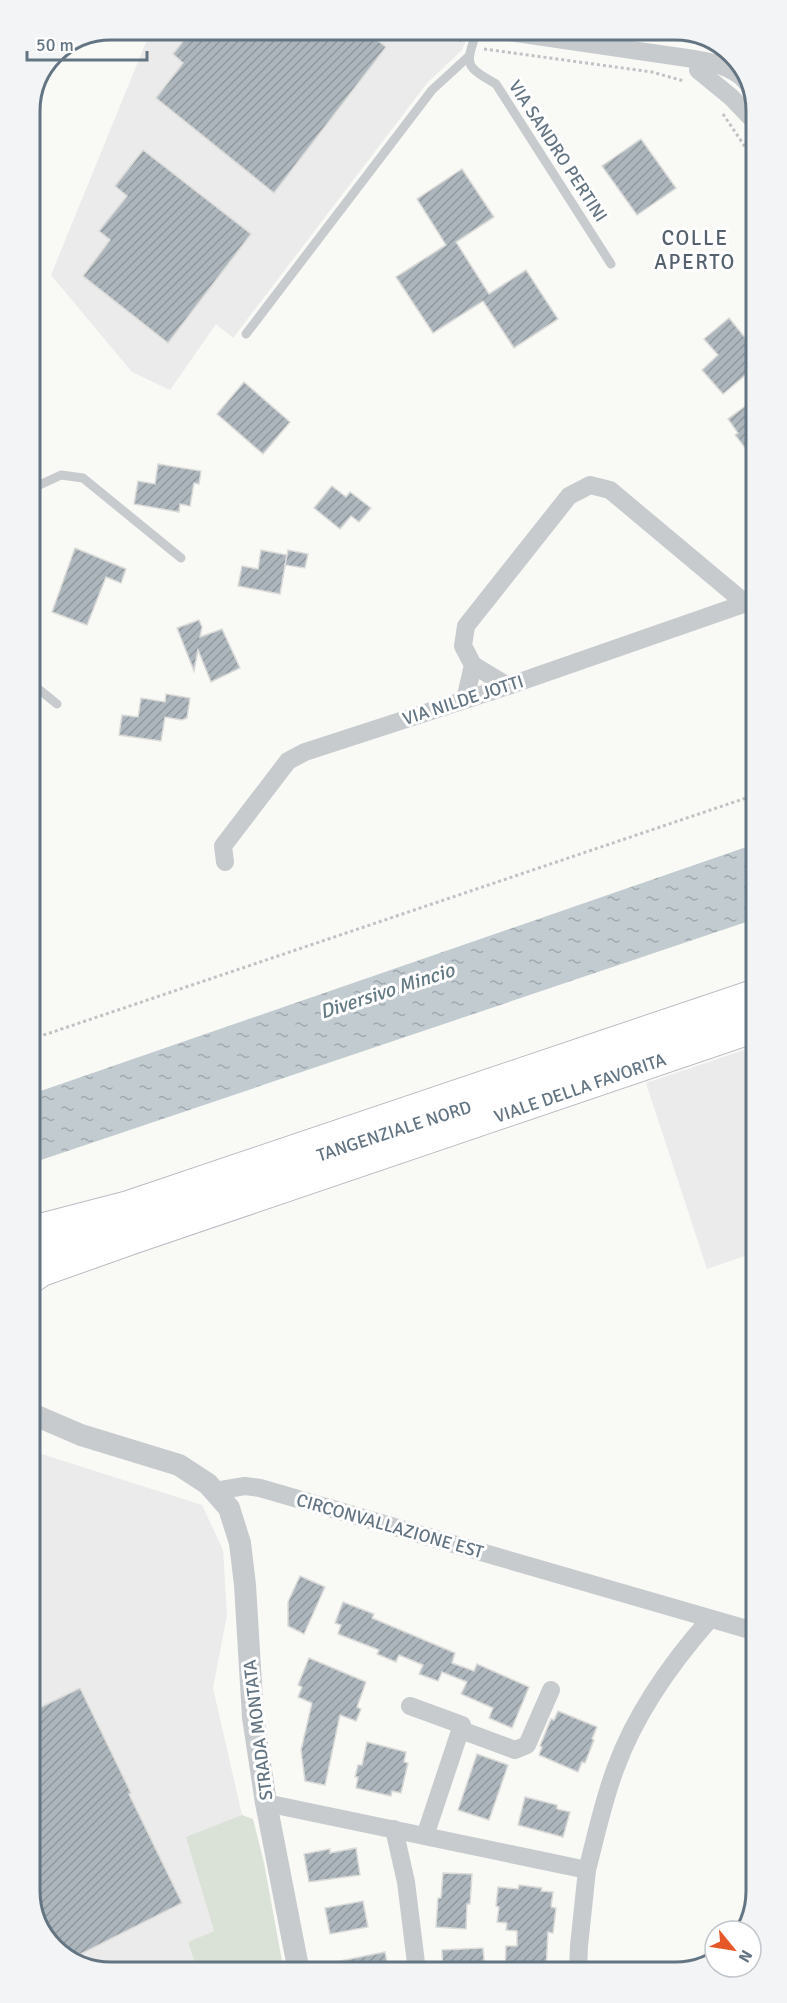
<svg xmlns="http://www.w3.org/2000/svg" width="787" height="2003" font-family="Signika,sans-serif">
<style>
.built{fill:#eaebea}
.green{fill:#dae1d7}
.water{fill:url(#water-ripples)}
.building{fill:url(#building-hatch);stroke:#dbdbd9;stroke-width:1.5}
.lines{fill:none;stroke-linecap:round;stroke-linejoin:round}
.secondary-casing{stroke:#b9bec3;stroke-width:28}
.trunk-casing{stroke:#b9bdc0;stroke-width:33}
.path{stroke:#c0c3c5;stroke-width:3;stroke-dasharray:3 3;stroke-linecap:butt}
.service{stroke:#c7cbce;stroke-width:9}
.minor{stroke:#c7cbce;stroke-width:18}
.tertiary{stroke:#c7cbce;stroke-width:22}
.secondary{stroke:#fff;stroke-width:26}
.trunk{stroke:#fff;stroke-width:30}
.labels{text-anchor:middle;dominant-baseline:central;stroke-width:6;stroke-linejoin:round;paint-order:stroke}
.street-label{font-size:18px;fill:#637482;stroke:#fff}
.water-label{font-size:20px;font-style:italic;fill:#637a83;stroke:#fff}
.quarter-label{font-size:21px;letter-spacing:1.5px;fill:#55626d;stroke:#fff}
.rim{fill:none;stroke:#637482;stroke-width:3}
</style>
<defs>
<pattern id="water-ripples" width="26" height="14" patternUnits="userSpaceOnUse" patternTransform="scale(1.5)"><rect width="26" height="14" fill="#c1cbd0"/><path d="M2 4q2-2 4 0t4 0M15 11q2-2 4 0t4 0" fill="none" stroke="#a0a9ae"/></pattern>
<pattern id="building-hatch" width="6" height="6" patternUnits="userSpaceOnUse" patternTransform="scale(1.5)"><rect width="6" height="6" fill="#adb6bc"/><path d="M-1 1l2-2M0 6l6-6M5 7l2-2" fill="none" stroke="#90999e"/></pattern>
</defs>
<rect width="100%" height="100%" fill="#f9f9f6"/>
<g class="built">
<polygon points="151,30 470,31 462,50 427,83 233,338 216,324 170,390 132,372 51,275"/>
<polygon points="756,1046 756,1252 707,1269 646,1083"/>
<polygon points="32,1451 202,1505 223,1550 227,1615 213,1688 242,1815 187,1838 214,1931 188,1942 198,1972 105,1973 58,1953 33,1913"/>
</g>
<polygon class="green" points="242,1815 253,1819 264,1863 284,1972 198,1972 188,1942 214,1931 186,1837"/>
<polygon class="water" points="755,844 755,919 32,1163 32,1094"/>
<g class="building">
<polygon points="192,30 364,30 386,47 274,193 156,98 183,63 173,54"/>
<polygon points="641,139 676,188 637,215 602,166"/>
<polygon points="143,150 251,234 168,343 83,276 110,240 99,231 127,196 115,186"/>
<polygon points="462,169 494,217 456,242 489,294 526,270 558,319 514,348 483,301 433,333 396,277 446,245 417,199"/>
<polygon points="729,318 755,350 755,367 723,394 702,370 718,355 704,339"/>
<polygon points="244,382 290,422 263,454 217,414"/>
<polygon points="755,399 755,460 735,435 738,433 728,419"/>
<polygon points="158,464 201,471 199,484 194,483 190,506 180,504 179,512 134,504 138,481 155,484"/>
<polygon points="332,486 346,497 350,492 371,508 359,522 351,516 340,529 314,508"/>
<polygon points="75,548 126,569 121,583 106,577 87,625 52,612"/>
<polygon points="261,550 287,555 280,594 238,586 242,566 258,569"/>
<polygon points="288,550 308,554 305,568 285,565"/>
<polygon points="199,620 202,627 200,637 222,629 240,668 211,682 198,650 194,671 177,628"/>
<polygon points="166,694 190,698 187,718 182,720 165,717 161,741 119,735 122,715 138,717 141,698 165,702"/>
<polygon points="300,1576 325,1587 304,1634 288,1626 288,1602"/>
<polygon points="343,1602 374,1614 372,1618 455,1653 452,1663 474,1671 477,1664 529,1687 512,1728 489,1718 493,1708 461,1694 467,1682 442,1672 438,1681 419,1674 423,1665 399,1655 396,1662 377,1654 379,1650 338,1634 341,1625 335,1623"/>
<polygon points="309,1658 366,1682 357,1707 361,1709 356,1721 340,1715 325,1785 305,1781 301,1750 312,1703 298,1697 302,1687 298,1685"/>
<polygon points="80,1688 131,1793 129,1794 182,1903 71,1959 58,1953 33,1913 33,1711"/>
<polygon points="558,1711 597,1727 592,1739 594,1740 585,1763 582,1762 578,1772 539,1755 542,1747 540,1746 551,1719 554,1720"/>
<polygon points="367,1742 406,1752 404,1762 408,1763 401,1793 392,1791 391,1796 356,1788 358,1777 355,1777 358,1765 362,1765"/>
<polygon points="477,1754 508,1765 489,1820 458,1810"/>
<polygon points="525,1797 557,1805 557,1809 570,1812 563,1837 518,1825"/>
<polygon points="356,1848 360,1875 309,1882 304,1854 330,1849 330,1853"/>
<polygon points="443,1873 472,1874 470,1904 467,1904 466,1929 436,1927 438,1898 441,1898"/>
<polygon points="519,1885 542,1888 541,1891 553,1892 551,1907 556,1908 553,1933 548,1932 546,1971 505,1971 506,1946 517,1946 517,1931 506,1930 507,1923 497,1922 499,1907 496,1906 498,1887 518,1889"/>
<polygon points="363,1901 368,1927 330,1934 325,1908"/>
<polygon points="483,1948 485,1971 443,1971 442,1950"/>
<polygon points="385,1952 389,1972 315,1972 315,1966"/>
</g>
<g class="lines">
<g class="secondary-casing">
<g id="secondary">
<polyline points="32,1229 128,1204 756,992"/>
<polyline points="32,1280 42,1273 135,1240 756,1029"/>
</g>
</g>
<g class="trunk-casing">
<polyline id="trunk" points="32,1252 756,1011"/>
</g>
<g class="path">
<polyline points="438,30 461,41"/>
<polyline points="484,49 652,72 684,81"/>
<polyline points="723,114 754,160"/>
<polyline points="32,1039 755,795"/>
</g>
<g class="service">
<path d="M 477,30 C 466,65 463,65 496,84 L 611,264"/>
<polyline points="246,334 432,90 468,57"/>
<polyline points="31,489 61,475 83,478 181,558"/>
<polyline points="31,683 57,704"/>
</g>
<g class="minor">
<path d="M 494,30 L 694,59 C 713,62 745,70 751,91 C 754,100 752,111 754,120"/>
<polyline points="698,70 731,97 754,121"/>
<polyline points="473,665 508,686"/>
<polyline points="465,700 473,665 463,646 466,626 569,496 590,485 610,490 745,603"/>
<polyline points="225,862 223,846 288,761 305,752 508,686 755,600"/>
<polyline points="215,1491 245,1486 260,1488 757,1632"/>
<polyline points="410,1706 462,1725 425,1836"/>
<polyline points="461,1730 515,1750 527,1745 551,1690"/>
<polyline points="266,1803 587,1870 579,1946 578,1971"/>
<polyline points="394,1829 406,1882 417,1971"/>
<path d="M 587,1870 C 596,1836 603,1801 616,1767 C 636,1713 672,1662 710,1619"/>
</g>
<polyline class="tertiary" points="32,1414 81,1435 179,1465 208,1484 229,1508 240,1543 245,1585 253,1717 266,1803 299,1972"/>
<use href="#secondary" class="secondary"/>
<use href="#trunk" class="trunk"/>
</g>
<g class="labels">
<g class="street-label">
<text transform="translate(558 151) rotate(57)">VIA SANDRO PERTINI</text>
<text transform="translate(463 700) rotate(-18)">VIA NILDE JOTTI</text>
<text transform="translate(580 1088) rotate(-19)">VIALE DELLA FAVORITA</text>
<text transform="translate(394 1131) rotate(-18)">TANGENZIALE NORD</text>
<text transform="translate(390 1526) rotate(16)">CIRCONVALLAZIONE EST</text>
<text transform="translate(258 1730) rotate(-97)">STRADA MONTATA</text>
</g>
<g class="water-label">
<text transform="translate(387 991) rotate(-18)">Diversivo Mincio</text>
</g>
<g class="quarter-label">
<text x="695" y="238">COLLE<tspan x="695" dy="24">APERTO</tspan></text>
</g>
</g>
<path d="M0 0H787V2003H0ZM111 40H675A71 71 0 0 1 746 111V1891A71 71 0 0 1 675 1962H111A71 71 0 0 1 40 1891V111A71 71 0 0 1 111 40Z" fill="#f3f4f5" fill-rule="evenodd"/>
<path class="rim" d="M111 40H675A71 71 0 0 1 746 111V1891A71 71 0 0 1 675 1962H111A71 71 0 0 1 40 1891V111A71 71 0 0 1 111 40Z"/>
<g transform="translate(733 1949) rotate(120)"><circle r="28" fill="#ffffff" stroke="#c1c7cd" stroke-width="1.5"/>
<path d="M0-4.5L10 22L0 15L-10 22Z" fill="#e75828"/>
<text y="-9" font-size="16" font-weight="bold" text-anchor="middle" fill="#637482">N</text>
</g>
<path d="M27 51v9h120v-9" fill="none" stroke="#637482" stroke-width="3"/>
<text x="36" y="51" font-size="18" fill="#637482" stroke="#ffffff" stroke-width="4.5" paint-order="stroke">50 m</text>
</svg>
